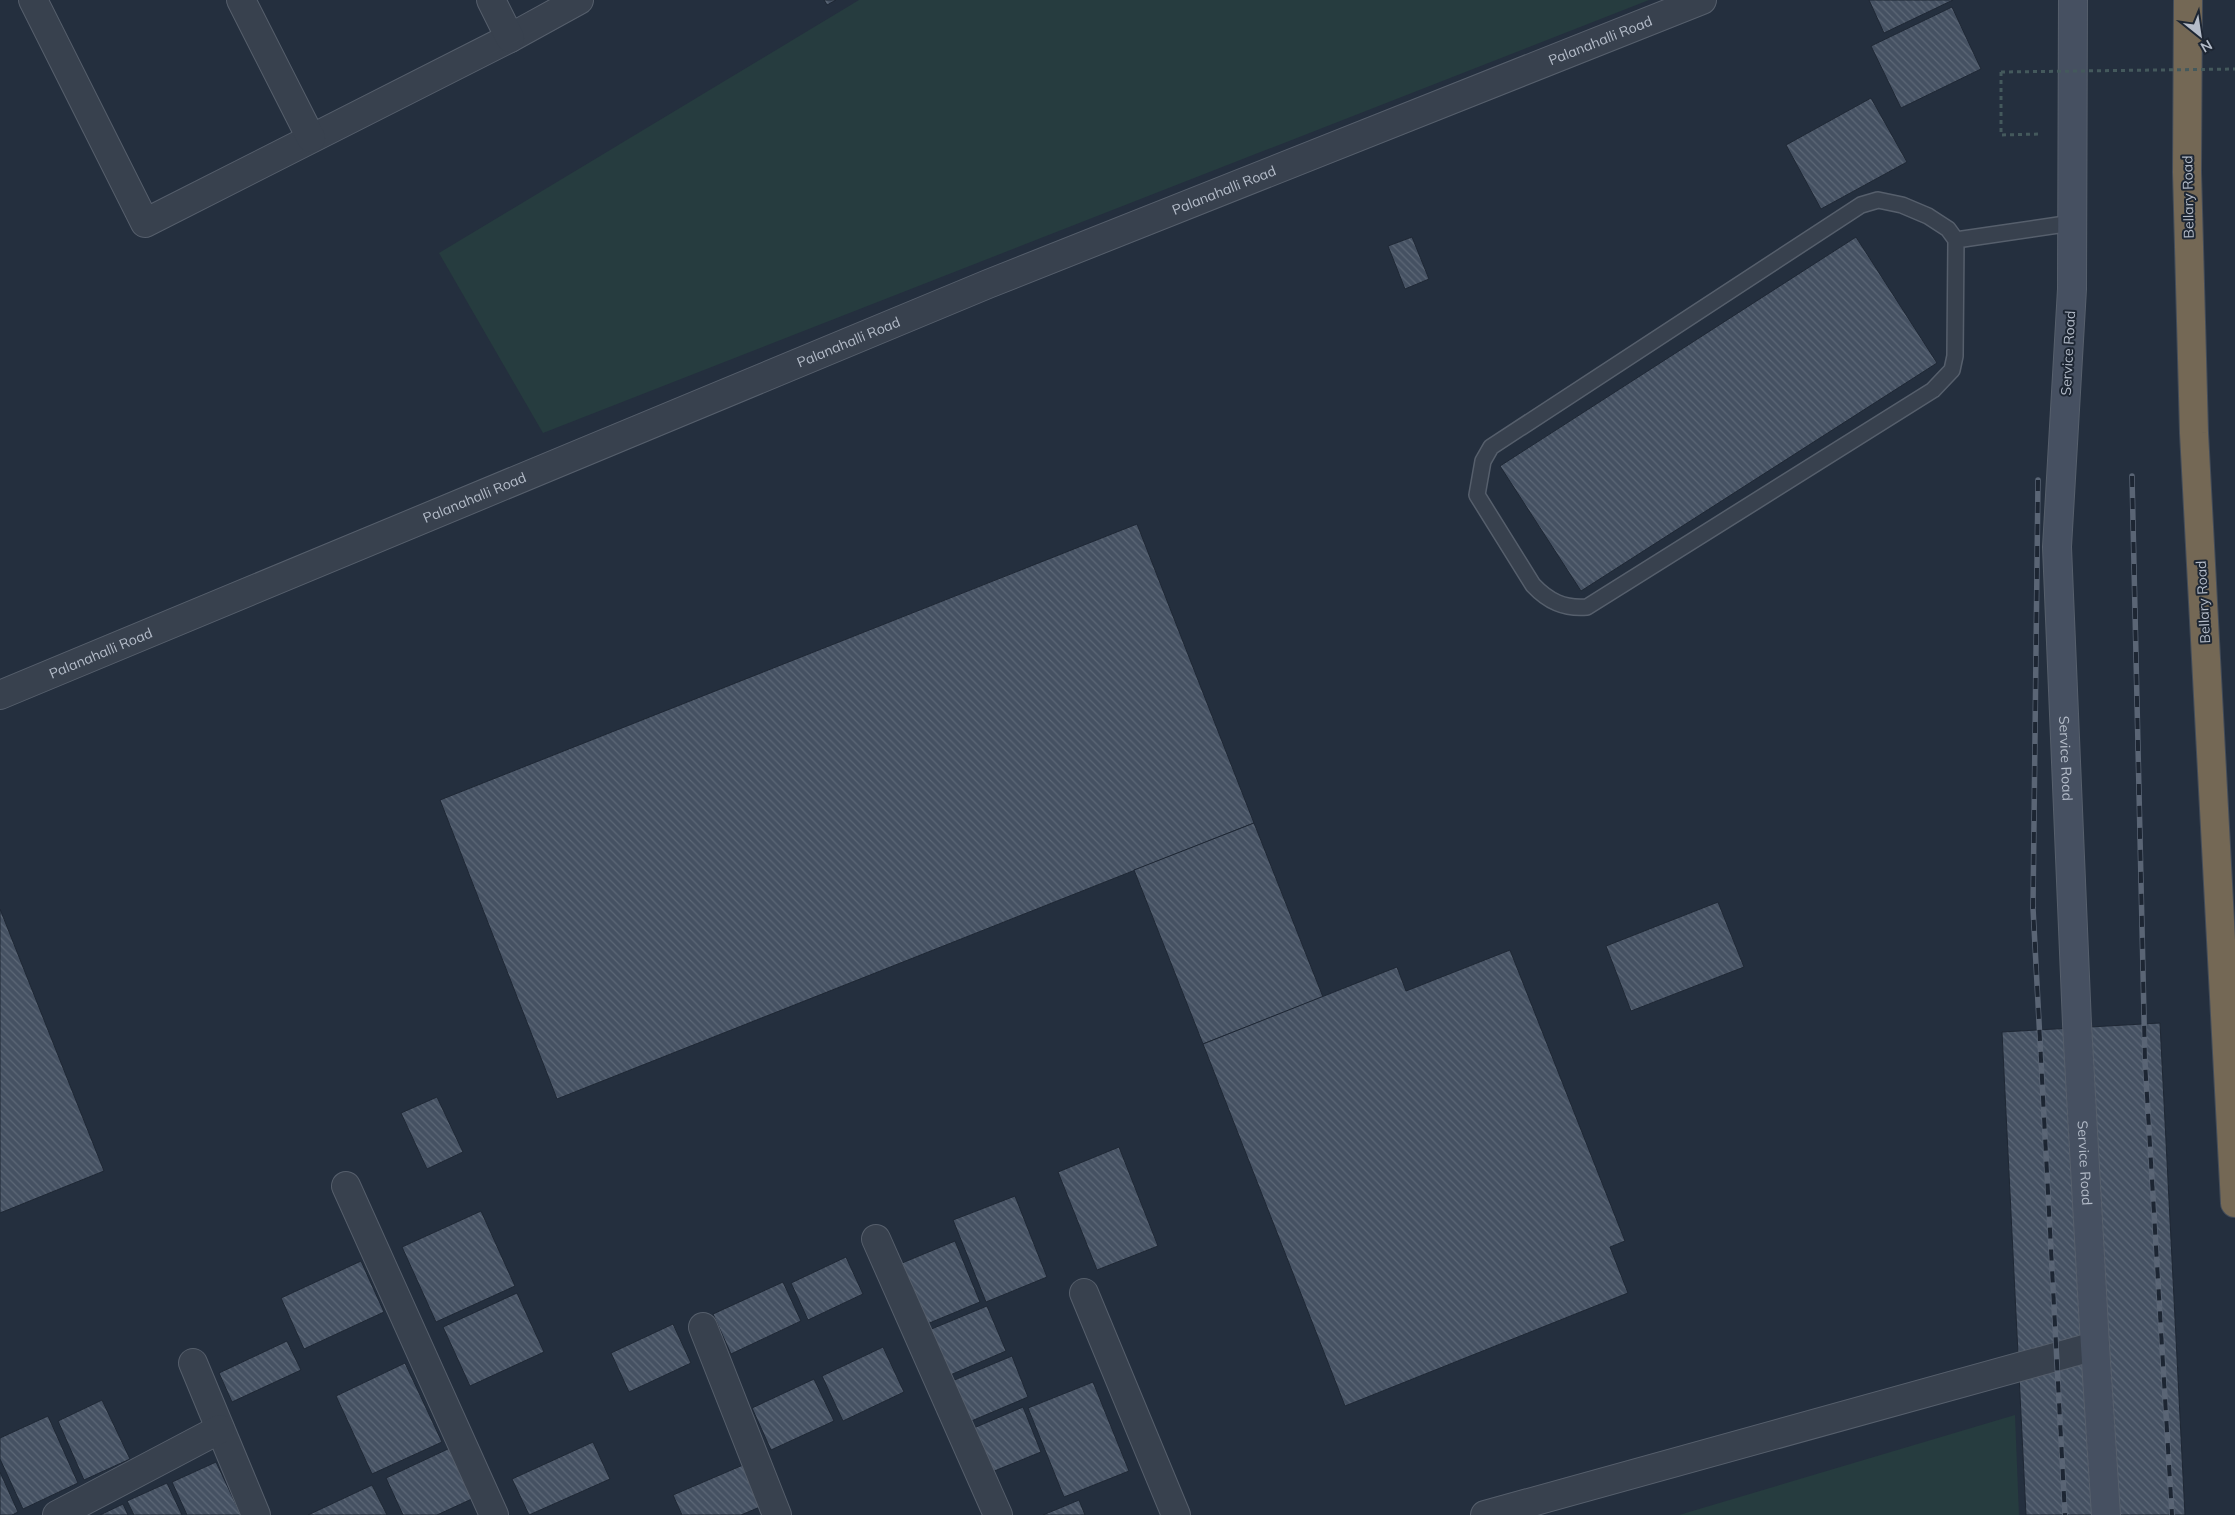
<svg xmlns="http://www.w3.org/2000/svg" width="2235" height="1515" font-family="Mulish,sans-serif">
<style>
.green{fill:#263c3f}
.building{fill:url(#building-back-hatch);stroke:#1f2835}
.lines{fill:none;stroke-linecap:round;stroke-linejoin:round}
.lane-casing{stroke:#565f6c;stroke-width:18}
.street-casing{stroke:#565f6c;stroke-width:30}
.secondary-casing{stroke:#565f6c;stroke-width:30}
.highway-casing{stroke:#434c59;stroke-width:30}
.path{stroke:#44595c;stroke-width:3;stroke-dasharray:4 4;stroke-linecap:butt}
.lane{stroke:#38414e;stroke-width:15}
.street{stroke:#38414e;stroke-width:28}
.secondary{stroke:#465061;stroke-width:28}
.highway{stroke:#746855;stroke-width:28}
.rail-casing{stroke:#5a6575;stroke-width:5.5}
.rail{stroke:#1d2633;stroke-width:4;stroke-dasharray:11;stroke-linecap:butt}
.path-bridge{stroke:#44595c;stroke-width:3;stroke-dasharray:4 4;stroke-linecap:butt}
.labels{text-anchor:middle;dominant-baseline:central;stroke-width:4;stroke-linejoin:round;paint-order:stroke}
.street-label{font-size:14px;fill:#b4bcc9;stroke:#1d2633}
</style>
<defs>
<pattern id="building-back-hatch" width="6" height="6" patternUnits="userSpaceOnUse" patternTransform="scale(1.25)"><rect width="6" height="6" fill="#455162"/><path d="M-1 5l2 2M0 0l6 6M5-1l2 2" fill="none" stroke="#5d6877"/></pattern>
</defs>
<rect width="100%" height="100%" fill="#242f3e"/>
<g class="green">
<polygon points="859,0 1649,0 543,433 439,253"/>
<polygon points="2015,1415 2019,1515 1679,1515"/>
</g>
<g class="building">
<polygon points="824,0 836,0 827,5"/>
<polygon points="1869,0 1953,0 1884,33"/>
<polygon points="1952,7 1981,69 1901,108 1871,46"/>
<polygon points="1871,98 1907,162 1821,209 1786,145"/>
<polygon points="1412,237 1429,279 1405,289 1388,246"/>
<polygon points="1856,237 1937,363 1581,591 1500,466"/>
<polygon points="1137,524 1254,823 557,1099 440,800"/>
<polygon points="1254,823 1323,997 1203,1044 1134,870"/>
<polygon points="1718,902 1744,967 1631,1011 1606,946"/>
<polygon points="0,909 104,1171 0,1213"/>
<polygon points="1510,950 1625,1241 1610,1247 1628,1293 1345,1406 1203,1044 1397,967 1406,991"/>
<polygon points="2160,1023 2185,1515 2026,1515 2002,1032"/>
<polygon points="437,1097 463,1152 427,1169 401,1113"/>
<polygon points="1119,1147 1158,1246 1097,1270 1058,1172"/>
<polygon points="1015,1196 1047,1277 986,1302 953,1220"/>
<polygon points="481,1211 515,1286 436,1322 402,1247"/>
<polygon points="955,1241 980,1302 927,1324 902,1263"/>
<polygon points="846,1257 863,1294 808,1320 791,1283"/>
<polygon points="361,1261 384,1312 304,1349 281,1298"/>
<polygon points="783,1282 801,1321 731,1354 713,1314"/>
<polygon points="517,1293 544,1352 470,1386 443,1327"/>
<polygon points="987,1306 1006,1351 948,1376 929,1330"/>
<polygon points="673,1324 691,1363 629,1392 611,1353"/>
<polygon points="287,1341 301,1370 232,1402 219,1373"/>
<polygon points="883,1347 904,1392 843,1421 822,1376"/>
<polygon points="1012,1356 1028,1397 969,1422 952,1381"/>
<polygon points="405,1363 442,1442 372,1474 336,1396"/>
<polygon points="814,1379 834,1421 771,1450 752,1408"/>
<polygon points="1093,1382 1129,1471 1064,1497 1028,1408"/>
<polygon points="102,1400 130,1459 84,1480 58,1421"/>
<polygon points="1023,1407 1041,1452 987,1474 969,1430"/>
<polygon points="48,1416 78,1483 23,1509 0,1459 0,1438"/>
<polygon points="593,1442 610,1479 529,1515 512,1479"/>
<polygon points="450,1448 474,1498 437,1515 403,1515 386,1478"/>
<polygon points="216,1462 241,1515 187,1515 172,1482"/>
<polygon points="743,1465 760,1507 741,1515 682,1515 673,1495"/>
<polygon points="0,1472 18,1512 12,1515 0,1515"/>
<polygon points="167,1483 182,1515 134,1515 127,1501"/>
<polygon points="372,1485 387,1515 308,1515"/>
<polygon points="1079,1500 1085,1515 1043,1515"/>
<polygon points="123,1504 128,1515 100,1515"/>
</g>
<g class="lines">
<g class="lane-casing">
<path id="lane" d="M 1956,240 L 1955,356 L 1952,370 L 1933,390 L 1587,607 C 1564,609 1548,601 1533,585 L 1477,495 L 1483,461 L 1491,447 L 1861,205 L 1878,200 L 1902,205 L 1928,216 L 1948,229 L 1956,240 L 2072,223"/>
</g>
<g class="street-casing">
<g id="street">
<polyline points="33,0 145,223 510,38 579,0"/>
<polyline points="241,0 311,138"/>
<polyline points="491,0 510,38"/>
<path id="s1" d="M 0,695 L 988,284 L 1702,0"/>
<polyline points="346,1186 494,1515"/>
<polyline points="876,1239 998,1515"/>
<polyline points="1084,1293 1176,1515"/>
<polyline points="703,1327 777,1515"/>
<polyline points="193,1363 256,1515"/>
<polyline points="57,1515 220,1429"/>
<polyline points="1485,1515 2095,1346"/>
</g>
</g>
<g class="secondary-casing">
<g id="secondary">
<path id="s2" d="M 2073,0 L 2072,289 L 2057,547 L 2077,1024 L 2095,1346 L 2106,1515"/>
</g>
</g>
<g class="highway-casing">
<polyline id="highway" points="2188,0 2187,172 2194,433 2235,1203"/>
</g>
<polyline class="path" points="2001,72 2001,135 2039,134"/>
<use href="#lane" class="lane"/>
<use href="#street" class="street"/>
<use href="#secondary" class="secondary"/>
<use href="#highway" class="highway"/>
<g class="rail-casing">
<g id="rail">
<polyline points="2132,476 2145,1062 2172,1515"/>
<polyline points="2038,480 2033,908 2065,1515"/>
</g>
</g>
<use href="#rail" class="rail"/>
<polyline class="path-bridge" points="2001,72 2235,69"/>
</g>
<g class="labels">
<g class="street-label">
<text stroke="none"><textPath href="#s1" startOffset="1729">Palanahalli Road</textPath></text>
<text stroke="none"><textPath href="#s1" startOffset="1324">Palanahalli Road</textPath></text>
<text transform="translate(2188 197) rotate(-91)">Bellary Road</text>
<text stroke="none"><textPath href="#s1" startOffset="919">Palanahalli Road</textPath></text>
<text transform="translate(2068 353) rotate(-87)">Service Road</text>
<text stroke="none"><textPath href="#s1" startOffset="514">Palanahalli Road</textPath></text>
<text transform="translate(2203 602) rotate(-93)">Bellary Road</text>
<text stroke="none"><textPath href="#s1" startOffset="109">Palanahalli Road</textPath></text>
<text stroke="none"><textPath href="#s2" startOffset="759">Service Road</textPath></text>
<text stroke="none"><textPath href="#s2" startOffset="1164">Service Road</textPath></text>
</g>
</g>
<g transform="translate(2200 35) rotate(150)" stroke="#1d2633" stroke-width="4" paint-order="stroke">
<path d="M0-4L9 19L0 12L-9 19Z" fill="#b4bcc9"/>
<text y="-8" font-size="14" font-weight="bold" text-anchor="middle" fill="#b4bcc9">N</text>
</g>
</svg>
